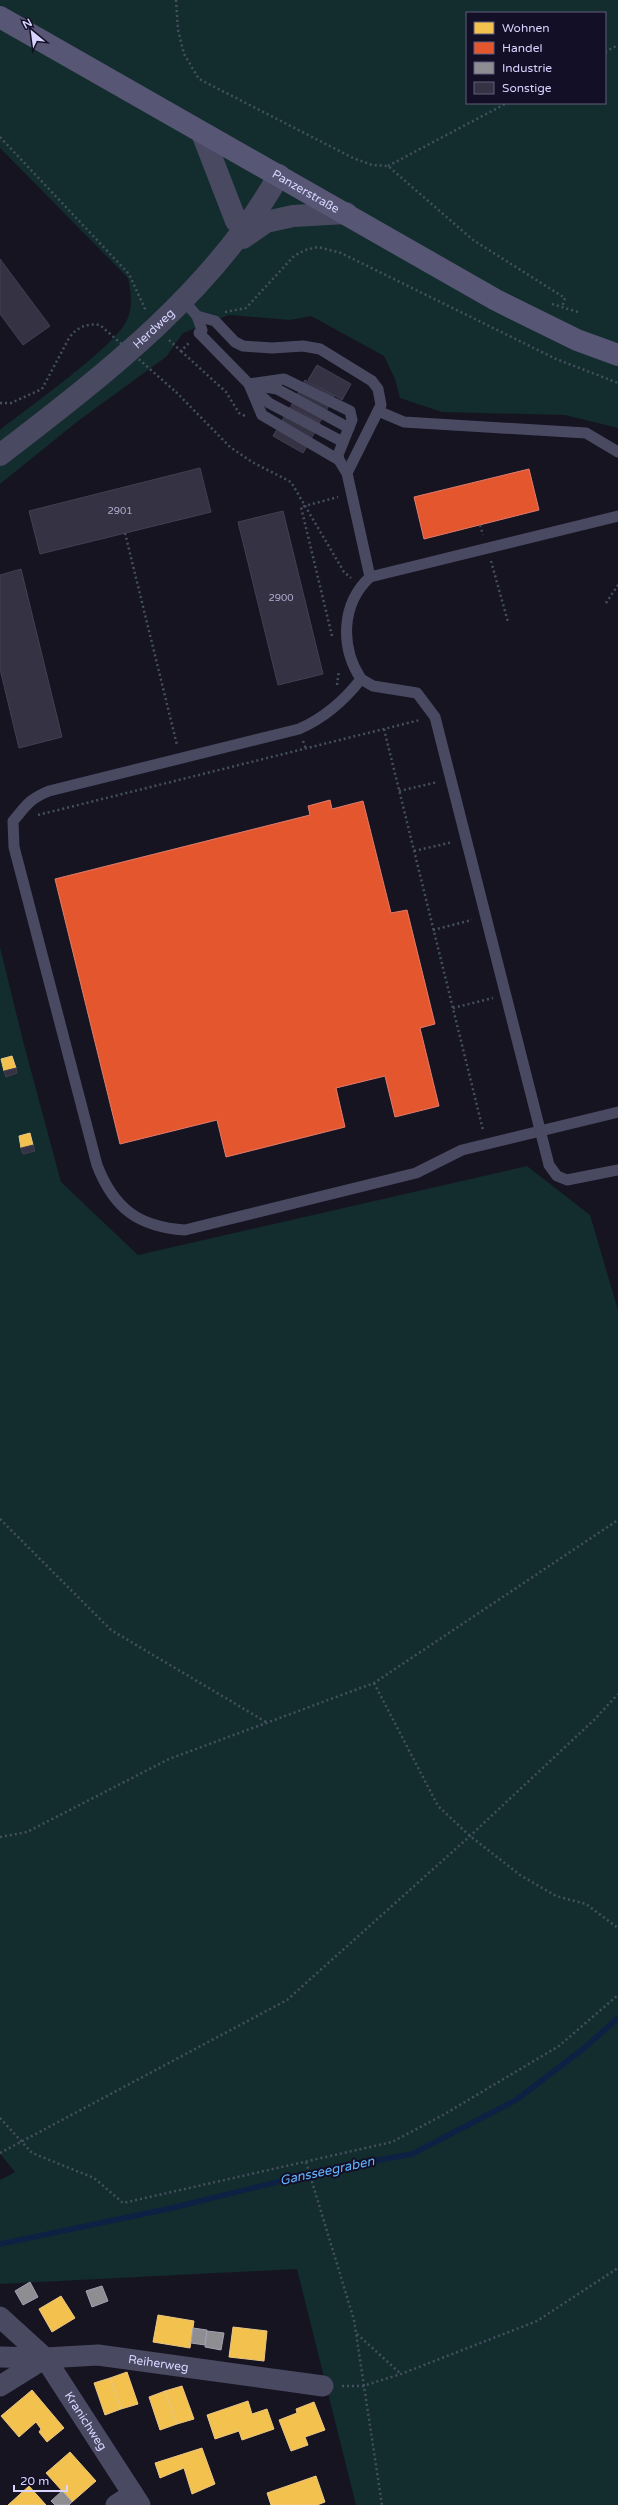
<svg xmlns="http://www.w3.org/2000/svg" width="618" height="2505" font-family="'Varela Round',sans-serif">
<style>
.green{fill:#132c2d;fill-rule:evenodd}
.homes{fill:#f2c14e;stroke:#eac783}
.shops{fill:#e4572e;stroke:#e17c6d}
.industry{fill:#8d8d92;stroke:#a4a2b3}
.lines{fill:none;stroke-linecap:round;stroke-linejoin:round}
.stream{stroke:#0d2144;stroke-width:5.5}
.building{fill:#343243;stroke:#433f54}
.path{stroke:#44505f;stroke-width:2.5;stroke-dasharray:2 3;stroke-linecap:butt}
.service{stroke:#4a4962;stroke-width:11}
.minor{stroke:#4a4962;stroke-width:21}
.tertiary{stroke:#4a4962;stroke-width:22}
.secondary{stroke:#575674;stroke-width:22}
.path-bridge{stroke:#44505f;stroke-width:2.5;stroke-dasharray:2 3;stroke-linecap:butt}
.labels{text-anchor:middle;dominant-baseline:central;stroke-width:4;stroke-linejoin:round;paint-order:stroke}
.number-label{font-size:10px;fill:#b0acd0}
.street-label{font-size:12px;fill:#d9d4ff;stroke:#130f26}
.water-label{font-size:13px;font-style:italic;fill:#62b6ff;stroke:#130f26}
</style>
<rect width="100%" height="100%" fill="#161421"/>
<g class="green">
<path d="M 0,0 L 618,0 L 618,428 L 565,415 L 442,412 L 400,398 L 395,379 L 384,356 L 311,316 L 290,320 L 229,315 L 183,333 L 166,357 L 78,421 L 0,484 L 0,430 C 26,409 116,346 127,320 C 133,307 131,292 128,278 L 0,148 ZM 467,13 L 605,13 L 605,103 L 467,103 Z"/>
<polygon points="0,947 23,1041 61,1182 138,1255 527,1166 590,1215 618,1310 618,2505 356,2505 297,2269 0,2284 0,2180 15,2172 0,2154"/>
</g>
<g class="homes">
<polygon points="12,1056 16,1068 4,1071 1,1059"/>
<polygon points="30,1133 33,1145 21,1148 19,1136"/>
<polygon points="61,2296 75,2318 52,2332 39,2309"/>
<polygon points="158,2315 194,2321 190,2348 153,2342"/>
<polygon points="233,2327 267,2331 264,2361 229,2357"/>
<polygon points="127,2372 138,2404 121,2409 110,2378"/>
<polygon points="110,2378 121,2409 105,2415 94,2383"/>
<polygon points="182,2386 194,2419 177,2424 165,2391"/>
<polygon points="32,2390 64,2428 47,2442 39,2432 41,2429 36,2422 19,2437 1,2416"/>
<polygon points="165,2391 177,2424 160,2430 149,2397"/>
<polygon points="248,2401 252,2414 267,2409 274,2429 242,2440 239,2431 215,2439 207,2415"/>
<polygon points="314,2402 325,2430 305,2437 308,2445 291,2451 279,2420 297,2413 296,2409"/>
<polygon points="202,2448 215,2484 192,2494 184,2468 160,2478 155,2463"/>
<polygon points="70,2452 96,2481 72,2502 46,2473"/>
<polygon points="316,2476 325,2502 317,2505 271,2505 267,2493"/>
<polygon points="29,2486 46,2505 8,2505"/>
</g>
<g class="shops">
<polygon points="529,469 539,510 424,539 414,497"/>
<polygon points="330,800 332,809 363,801 391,913 407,910 435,1024 420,1028 439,1106 395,1117 385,1076 336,1088 345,1127 226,1157 217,1120 120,1144 55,879 310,815 308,806"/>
</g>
<g class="industry">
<polygon points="30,2282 38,2297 23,2305 15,2291"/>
<polygon points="102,2286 108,2301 92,2307 86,2291"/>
<polygon points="193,2328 207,2330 205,2345 191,2343"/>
<polygon points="207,2331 224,2333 221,2350 205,2347"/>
<polygon points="62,2491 72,2502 69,2505 55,2505 51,2501"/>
</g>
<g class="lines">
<polyline class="stream" points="0,2244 172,2208 334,2168 412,2154 516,2100 583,2049 618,2018"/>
</g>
<g class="building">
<polygon points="0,259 50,326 23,345 0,314"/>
<polygon points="317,365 351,384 342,400 308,380"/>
<polygon points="305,380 334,396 320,422 291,406"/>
<polygon points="290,407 320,423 303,453 273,436"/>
<polygon points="200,468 211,512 40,554 29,511"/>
<polygon points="283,511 323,674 278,685 238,522"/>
<polygon points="21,569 62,737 19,748 0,669 0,575"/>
<polygon points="16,1068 17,1073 6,1077 4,1071"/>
<polygon points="33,1145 35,1151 23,1154 21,1148"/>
</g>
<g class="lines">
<g class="path">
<polyline points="176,0 178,30 184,54 199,79 353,158 372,165 388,166 473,240 565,298 562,307"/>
<polyline points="605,52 618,45"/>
<polyline points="0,137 129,274 146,311"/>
<polyline points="388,166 507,103"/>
<polyline points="552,304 578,312"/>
<polyline points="225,312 246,308 294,256 305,250 318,247 341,253 556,359 618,383"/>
<polyline points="169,340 181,351 190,342"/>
<polyline points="181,351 226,392 239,413 247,417"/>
<polyline points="176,392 230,447 252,462 291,482 344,572 351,578"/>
<polyline points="0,403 11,403 42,389"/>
<polyline points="480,525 483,535"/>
<polyline points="125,533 177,745"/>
<polyline points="491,561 508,622"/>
<polyline points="606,603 618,585"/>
<polyline points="332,636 301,507 338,497"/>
<polyline points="337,685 339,670"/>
<polyline points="384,729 483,1130"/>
<polyline points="303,741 306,749"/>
<polyline points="399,791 438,782"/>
<polyline points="38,815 420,720"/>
<polyline points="414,851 453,842"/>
<polyline points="433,930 472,920"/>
<polyline points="453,1008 493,998"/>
<polyline points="0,1519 111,1630 266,1722"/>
<polyline points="374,1683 438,1806 470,1836 520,1875 556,1896 586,1904 618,1928"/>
<polyline points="0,1837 27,1832 169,1759 374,1683 618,1520"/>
<polyline points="0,2118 32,2153 94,2178 123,2203 392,2142 443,2115 559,2046 618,1995"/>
<polyline points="0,2153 287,2000 470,1836 595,1719 618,1694"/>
<polyline points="306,2162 354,2320 382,2505"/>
<polyline points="357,2334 401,2374"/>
<polyline points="342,2386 363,2386 401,2374 537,2321 618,2268"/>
</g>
<g class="service">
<polyline points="184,301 197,316 202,330 199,333 249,384 262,415 339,460 347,473 370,577 618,516"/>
<polyline points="197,316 215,321 235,342 243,346 272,348 303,346 320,349 372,381 378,389 381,405 347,473"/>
<polyline points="249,384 284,379 350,411 352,420 338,455 339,460"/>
<polyline points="260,386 277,389 349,428"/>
<polyline points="253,388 269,403 343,442"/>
<polyline points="378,411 404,422 586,433 618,452"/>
<path d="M 370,577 C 341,604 340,647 361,679 C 344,701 324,718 299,729 L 49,791 C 29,799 26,806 13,821 L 14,847 L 97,1165 C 114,1209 139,1227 185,1230 L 416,1173 L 462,1150 L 618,1112"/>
<polyline points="361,679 373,686 417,693 435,717 549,1165 557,1176 567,1180 618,1170"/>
</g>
<g class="minor">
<path id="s1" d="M 0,2317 L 45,2358 L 140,2505"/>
<polyline points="0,2357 45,2358"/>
<path id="s2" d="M 0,2386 L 45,2358 L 98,2355 L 323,2386"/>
<polyline points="116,2505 133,2494"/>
</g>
<g class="tertiary">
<polyline points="202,133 236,221"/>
<polyline points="243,238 266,222 293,216 346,213"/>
<path id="s3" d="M 0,455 C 105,374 213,292 279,175"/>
</g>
<path class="secondary" id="s4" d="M 0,17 L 496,300 L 577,340 L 618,355"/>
<path class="path-bridge" d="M 42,389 L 69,338 C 77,327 87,323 100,325 L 176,392"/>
</g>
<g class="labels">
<g class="number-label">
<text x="120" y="511">2901</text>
<text x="281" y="598">2900</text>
</g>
<g class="street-label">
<text stroke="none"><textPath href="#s4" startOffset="352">Panzerstraße</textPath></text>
<text stroke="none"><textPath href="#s3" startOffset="199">Herdweg</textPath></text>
<text stroke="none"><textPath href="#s2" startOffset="167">Reiherweg</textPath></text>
<text stroke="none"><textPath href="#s1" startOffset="136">Kranichweg</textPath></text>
</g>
<g class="water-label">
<text transform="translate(327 2171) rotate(-12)">Gansseegraben</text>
</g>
</g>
<rect x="466" y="12" width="140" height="92" fill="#130f26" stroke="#625e7d"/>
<rect x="474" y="22" width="20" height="12" fill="#f2c14e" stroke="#625e7d"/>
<text x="502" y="32" font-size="12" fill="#d9d4ff">Wohnen</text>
<rect x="474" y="42" width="20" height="12" fill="#e4572e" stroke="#625e7d"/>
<text x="502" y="52" font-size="12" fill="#d9d4ff">Handel</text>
<rect x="474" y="62" width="20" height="12" fill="#8d8d92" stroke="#625e7d"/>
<text x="502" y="72" font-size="12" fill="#d9d4ff">Industrie</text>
<rect x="474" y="82" width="20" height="12" fill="#343243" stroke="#625e7d"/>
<text x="502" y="92" font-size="12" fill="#d9d4ff">Sonstige</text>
<g transform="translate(32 32) rotate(331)" stroke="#130f26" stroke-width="3" paint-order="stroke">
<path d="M0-3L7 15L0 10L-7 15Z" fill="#d9d4ff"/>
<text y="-6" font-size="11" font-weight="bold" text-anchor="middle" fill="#d9d4ff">N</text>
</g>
<path d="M14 2485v6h53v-6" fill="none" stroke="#d9d4ff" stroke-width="2"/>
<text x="20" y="2485" font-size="12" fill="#d9d4ff" stroke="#130f26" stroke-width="3" paint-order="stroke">20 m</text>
</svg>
